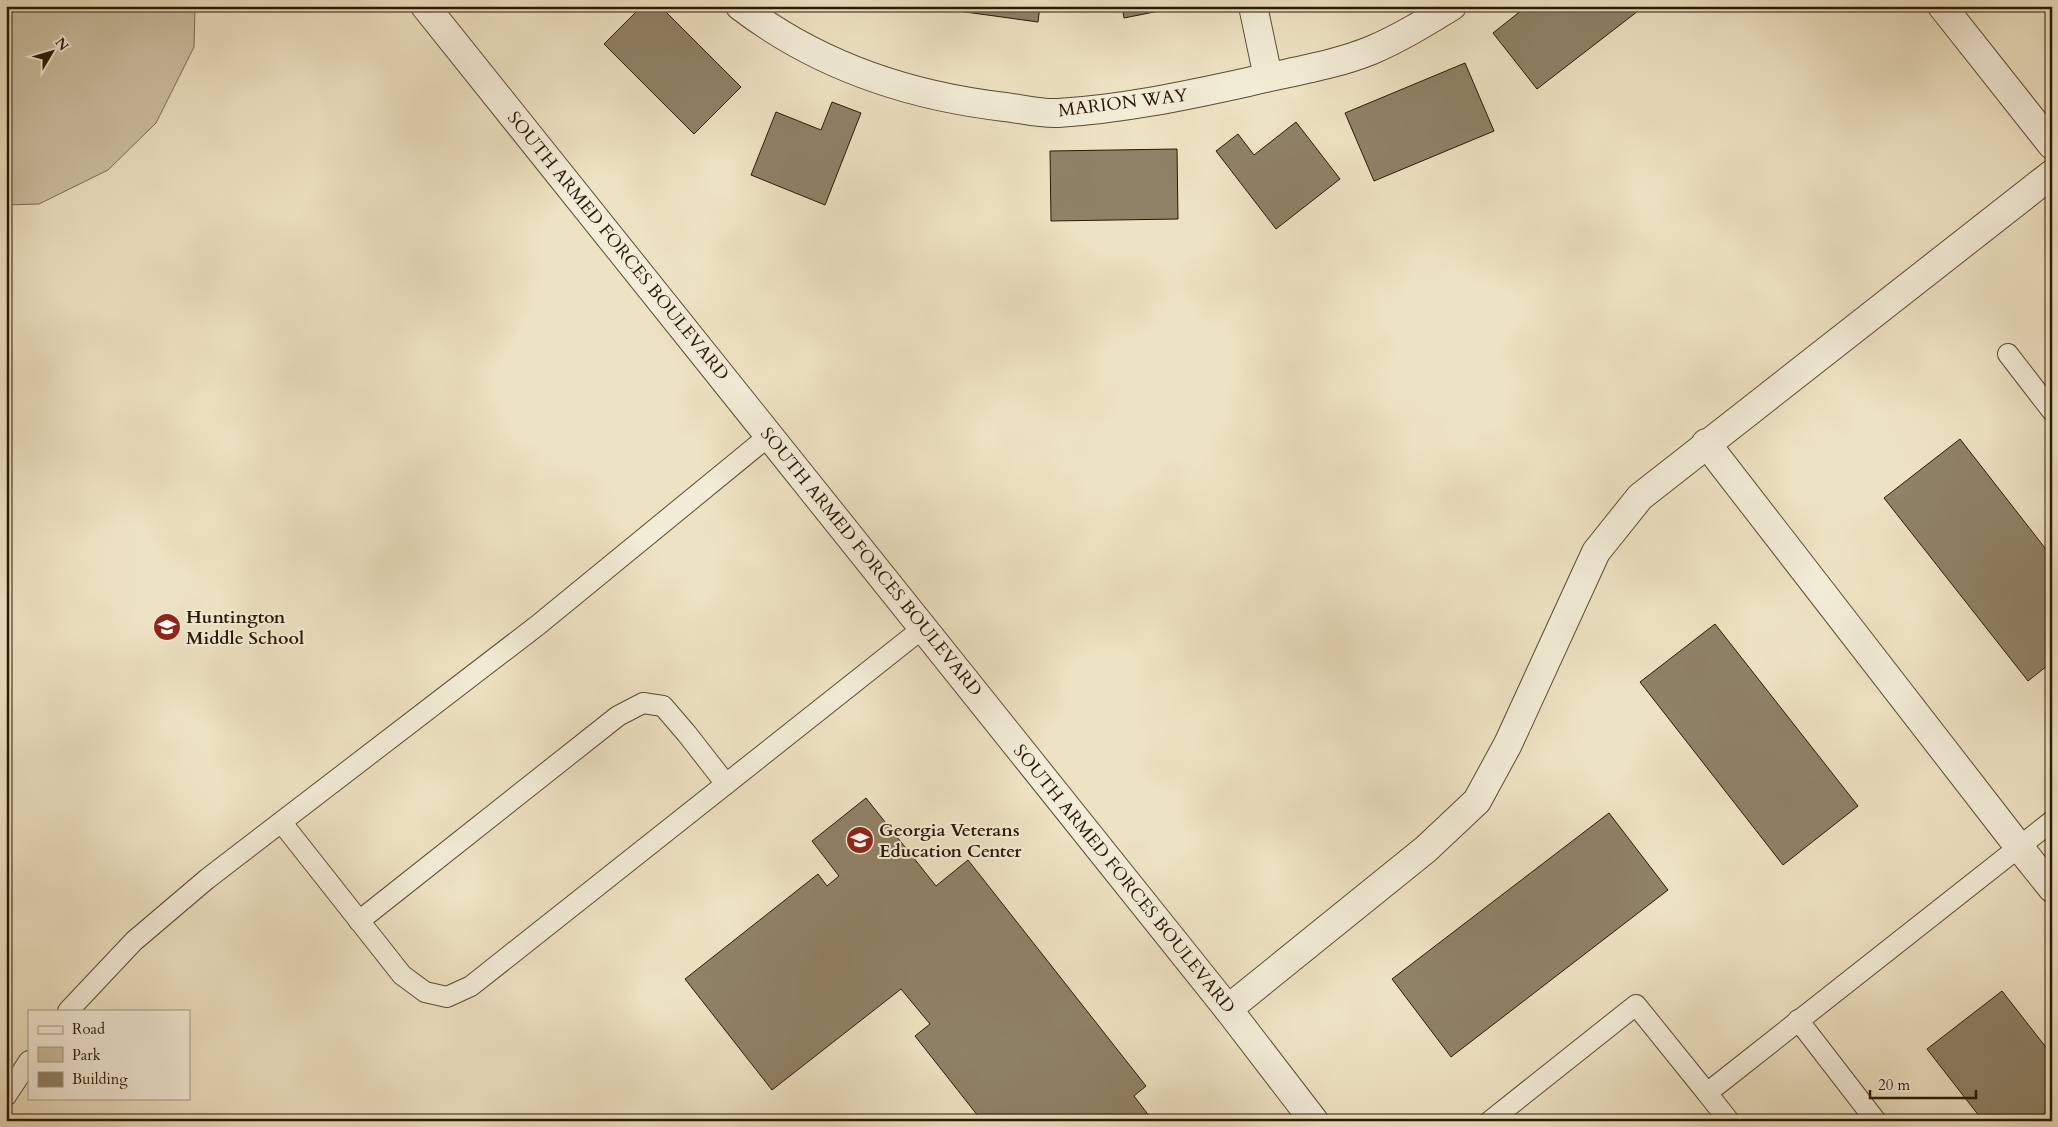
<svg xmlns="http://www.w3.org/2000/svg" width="2058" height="1127" font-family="Cardo,serif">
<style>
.green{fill:#ccc0a2;stroke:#7b6c53}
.building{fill:#8f8267;stroke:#2a1904}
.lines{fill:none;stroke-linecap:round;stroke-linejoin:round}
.lane-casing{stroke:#5b4b34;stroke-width:22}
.street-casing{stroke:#5b4b34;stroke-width:30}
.lane{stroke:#f3ecd7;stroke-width:20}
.street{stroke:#f3ecd7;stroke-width:28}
.labels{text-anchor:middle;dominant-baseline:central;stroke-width:4;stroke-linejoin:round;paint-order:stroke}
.street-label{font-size:18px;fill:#2a1904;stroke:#f3ecd7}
.poi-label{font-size:18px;font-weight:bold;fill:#2a1904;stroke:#f3ecd7;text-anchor:start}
</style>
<rect width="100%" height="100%" fill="#ede2c2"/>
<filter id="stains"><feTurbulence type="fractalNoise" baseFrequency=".004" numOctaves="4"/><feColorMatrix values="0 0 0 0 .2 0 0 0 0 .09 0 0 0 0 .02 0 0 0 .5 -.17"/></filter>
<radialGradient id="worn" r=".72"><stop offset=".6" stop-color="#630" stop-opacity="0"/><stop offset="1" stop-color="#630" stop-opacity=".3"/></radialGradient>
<polygon class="green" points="6,6 195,6 194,47 156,123 108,170 39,204 6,205"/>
<g class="building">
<polygon points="642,6 660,6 741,87 694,134 604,44"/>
<polygon points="922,6 1040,6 1038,22"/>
<polygon points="1122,6 1184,6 1124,18"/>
<polygon points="1527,6 1634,6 1638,11 1537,89 1493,33"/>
<polygon points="1465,63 1494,131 1374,181 1345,113"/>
<polygon points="832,102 861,113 825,205 751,175 776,112 821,130"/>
<polygon points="1296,122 1340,179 1276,229 1216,151 1238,134 1254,155"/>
<polygon points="1177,149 1178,219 1051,221 1050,151"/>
<polygon points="1960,439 2052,557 2052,662 2028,681 1884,498"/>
<polygon points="1715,624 1858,806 1783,865 1640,682"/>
<polygon points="866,798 936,886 968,860 1146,1086 1134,1096 1153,1121 1001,1121 997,1115 990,1121 982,1121 915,1036 930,1024 901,989 772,1090 685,979 818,874 827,886 839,876 812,841"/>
<polygon points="1609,813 1668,890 1451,1057 1392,979"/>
<polygon points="2002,991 2052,1055 2052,1121 1983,1121 1927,1049"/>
</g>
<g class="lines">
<g class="lane-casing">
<g id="lane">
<polyline points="2008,354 2052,411"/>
<polyline points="282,823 402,975 425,992 447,997 471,986 923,628"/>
<polyline points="359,921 618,716 643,703 663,706 687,734 726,784"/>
<polyline points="68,1011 134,941 207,879 538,625 770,435"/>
<polyline points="1798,1020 1876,1121"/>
<polyline points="1707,1093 1729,1121"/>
<polyline points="6,1096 29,1061"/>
<polyline points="1490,1121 1636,1005 1707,1093 2052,821"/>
</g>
</g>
<g class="street-casing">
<g id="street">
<polyline points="425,6 1228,1009 1314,1121"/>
<path d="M 740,6 C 817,65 909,96 1005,107 C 1022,109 1041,114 1058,113 C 1122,109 1185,96 1248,82 C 1289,72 1333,66 1372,50 C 1400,38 1426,22 1452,6"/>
<polyline points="1253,6 1268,77"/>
<polyline points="1942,6 2052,145"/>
<polyline points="1706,443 2019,847 2052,888"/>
<polyline points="1228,1009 1426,849 1477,801 1508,744 1596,552 1640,497 2052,174"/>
</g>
</g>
<use href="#lane" class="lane"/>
<use href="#street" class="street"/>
</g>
<defs>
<g id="school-disc" transform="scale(1.4375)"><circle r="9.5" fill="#8f2418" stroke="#f3ecd7"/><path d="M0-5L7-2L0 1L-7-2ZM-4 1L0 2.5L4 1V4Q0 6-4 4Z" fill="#fff"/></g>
<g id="university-disc" transform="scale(1.4375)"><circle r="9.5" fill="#8f2418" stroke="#f3ecd7"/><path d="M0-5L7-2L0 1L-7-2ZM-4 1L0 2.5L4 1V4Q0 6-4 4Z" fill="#fff"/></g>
</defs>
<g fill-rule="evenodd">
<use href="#school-disc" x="167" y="627"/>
<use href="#university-disc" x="860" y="840"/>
</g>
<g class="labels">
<g class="street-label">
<text transform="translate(1123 103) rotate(-7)">MARION WAY</text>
<text transform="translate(618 246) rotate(51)">SOUTH ARMED FORCES BOULEVARD</text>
<text transform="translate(871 562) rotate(51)">SOUTH ARMED FORCES BOULEVARD</text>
<text transform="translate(1124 879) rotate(51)">SOUTH ARMED FORCES BOULEVARD</text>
</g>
<g class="poi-label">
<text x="186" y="617">Huntington<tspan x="186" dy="21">Middle School</tspan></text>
<text x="879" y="830">Georgia Veterans<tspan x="879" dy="21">Education Center</tspan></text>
</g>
</g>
<rect width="2058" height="1127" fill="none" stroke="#ede2c2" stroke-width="25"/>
<rect x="8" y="8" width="2043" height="1112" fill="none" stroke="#2a1904" stroke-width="2.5"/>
<rect x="12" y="12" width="2033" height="1102" fill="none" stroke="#2a1904"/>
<rect x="28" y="1010" width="162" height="90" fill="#f3ecd7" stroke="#a39883"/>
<rect x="38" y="1026" width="25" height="8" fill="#f3ecd7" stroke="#a39883"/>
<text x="72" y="1034" font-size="15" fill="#2a1904">Road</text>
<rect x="38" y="1047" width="25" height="15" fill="#ccc0a2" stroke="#a39883"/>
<text x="72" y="1060" font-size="15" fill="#2a1904">Park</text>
<rect x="38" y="1072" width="25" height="15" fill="#8f8267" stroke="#a39883"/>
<text x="72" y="1084" font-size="15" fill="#2a1904">Building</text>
<g transform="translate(52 52) rotate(52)" stroke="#f3ecd7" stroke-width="4" paint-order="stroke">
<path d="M0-4L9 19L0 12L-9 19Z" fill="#2a1904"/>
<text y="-8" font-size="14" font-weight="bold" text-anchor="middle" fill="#2a1904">N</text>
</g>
<path d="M1870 1090v8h106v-8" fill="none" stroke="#2a1904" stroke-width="2.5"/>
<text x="1878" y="1090" font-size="15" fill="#2a1904" stroke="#f3ecd7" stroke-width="4" paint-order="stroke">20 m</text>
<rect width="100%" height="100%" filter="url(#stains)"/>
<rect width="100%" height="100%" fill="url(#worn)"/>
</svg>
